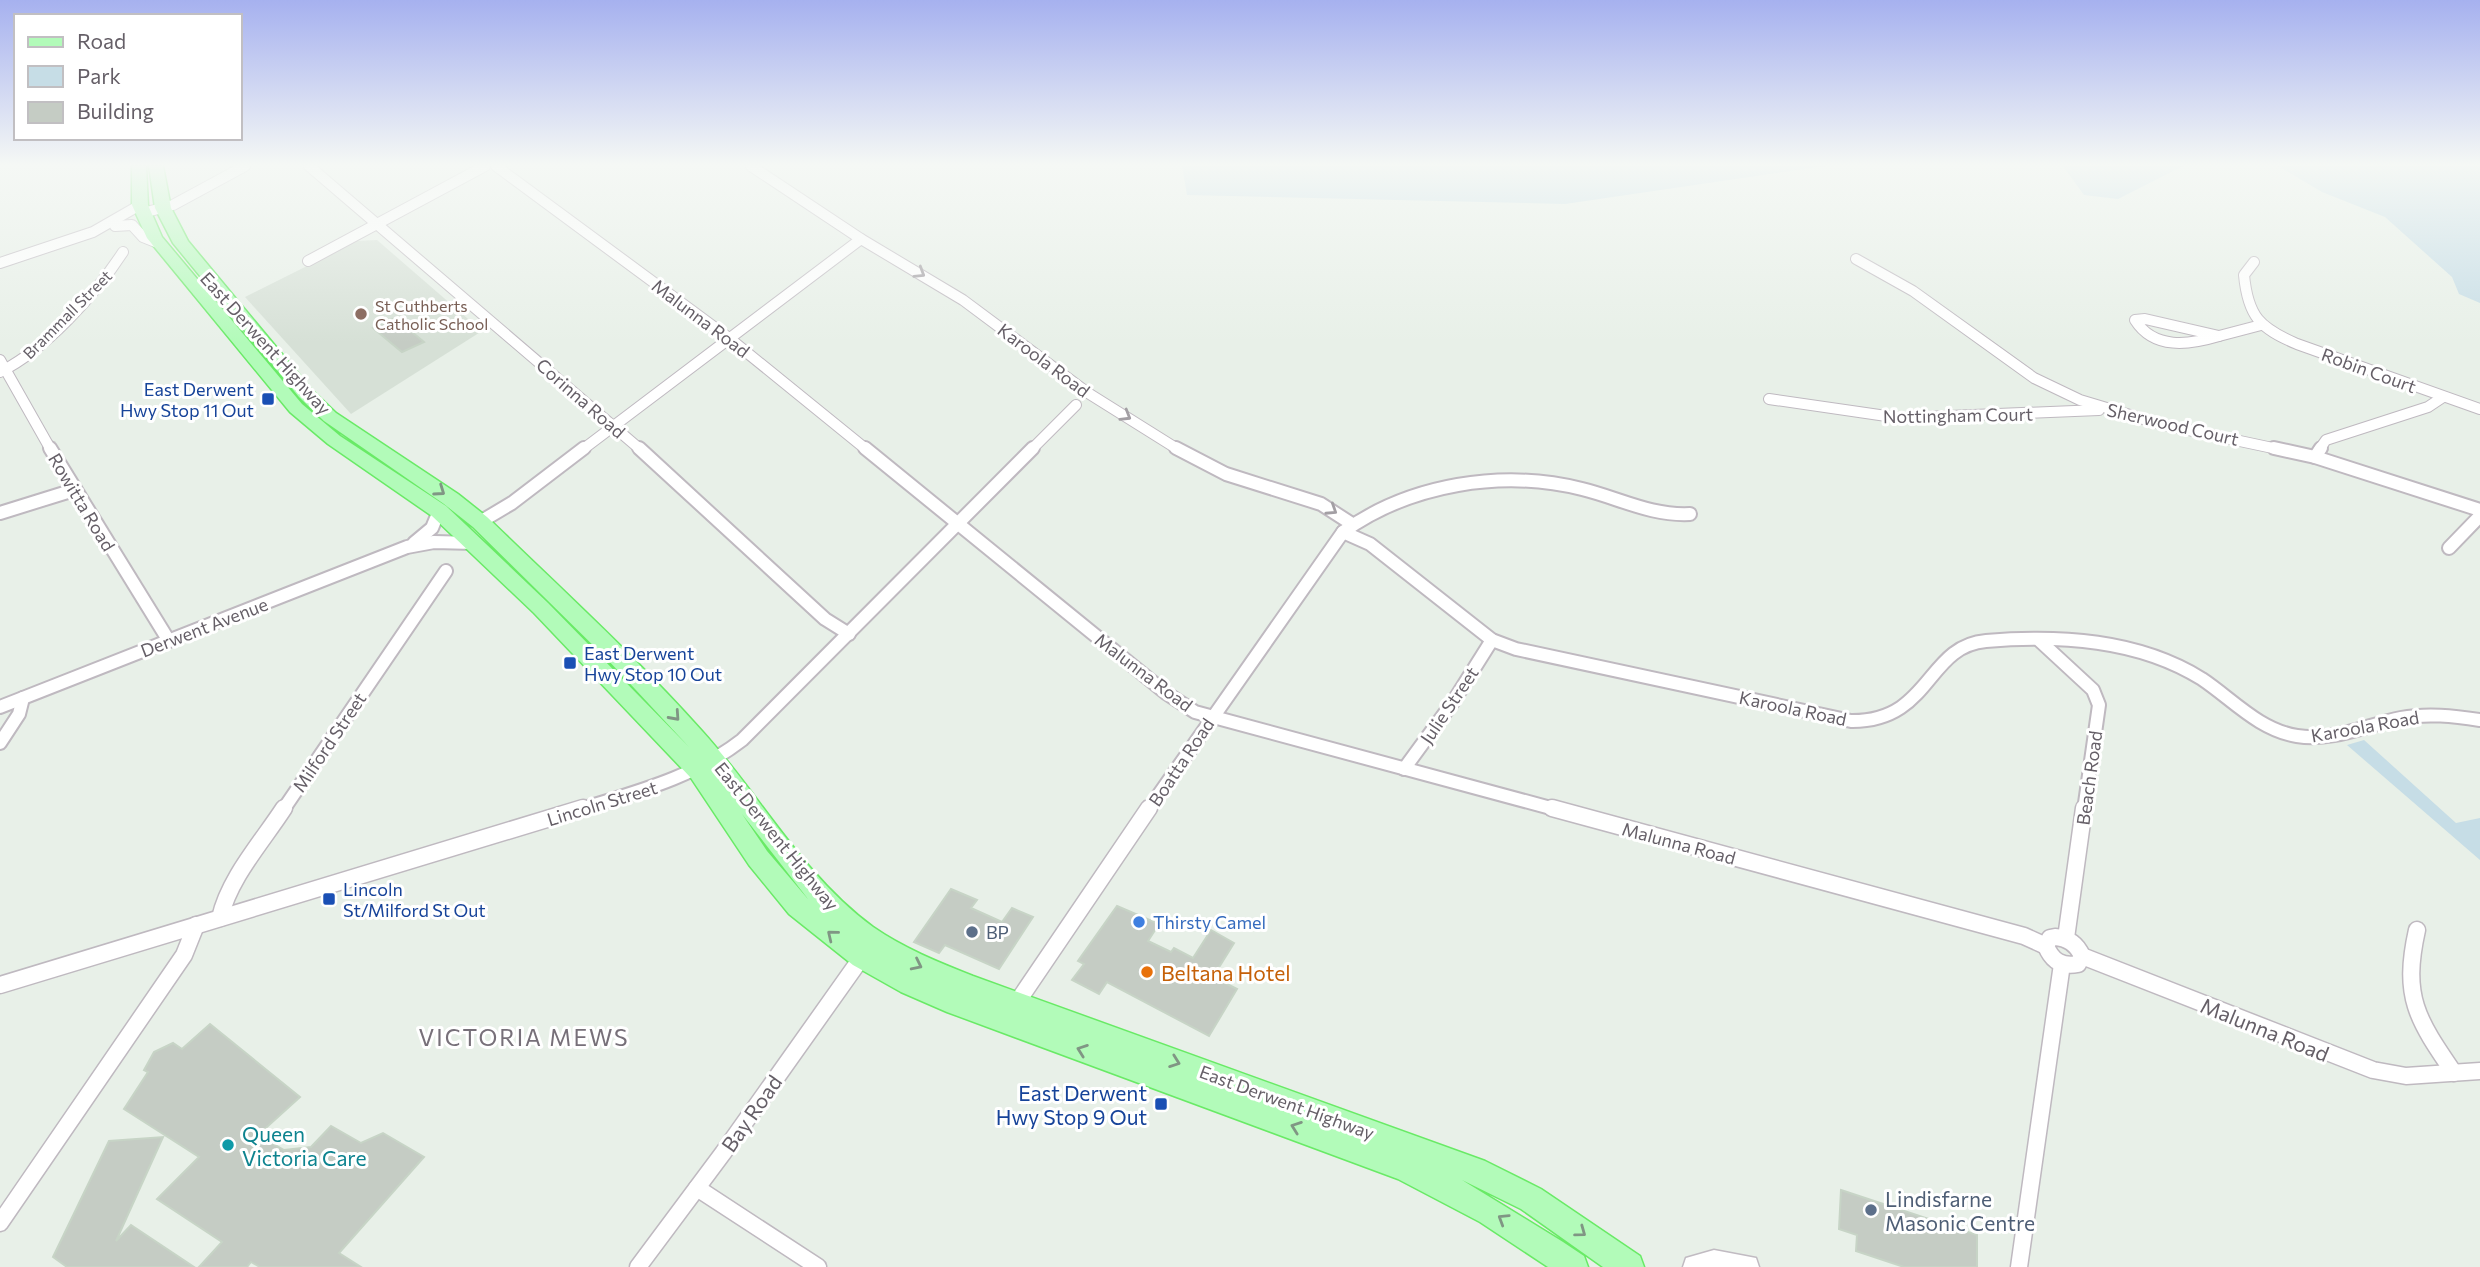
<svg xmlns="http://www.w3.org/2000/svg" width="2480" height="1267" font-family="Commissioner,sans-serif">
<style>
.education{fill:#d6e0d6}
.green{fill:#c6dde6}
.building{fill:#c5ccc4;stroke:#c7d4c6;stroke-width:2}
.lines{fill:none;stroke-linecap:round;stroke-linejoin:round}
.minor-far2-casing{stroke:#bfb9c0;stroke-width:12}
.minor-far1-casing{stroke:#bfb9c0;stroke-width:16}
.minor-casing{stroke:#bfb9c0;stroke-width:19}
.secondary-casing{stroke:#c1bbc2;stroke-width:3}
.primary-casing{stroke:#69ea66;stroke-width:3}
.minor-far2{stroke:#fff;stroke-width:10}
.minor-far1{stroke:#fff;stroke-width:12}
.minor{stroke:#fff;stroke-width:16}
.secondary{fill:#fff;fill-rule:evenodd}
.primary{fill:#b2fbb9;fill-rule:evenodd}
.oneway{stroke:#a39fa4}
.oneway2{stroke:#809684}
.education-dot{fill:#8d6e63;stroke:#fff;stroke-width:2.5}
.transit-dot{fill:#1a4fb4;stroke:#fff;stroke-width:2.5}
.shop-dot{fill:#3f7fe0;stroke:#fff;stroke-width:2.5}
.service-dot{fill:#5c6f8a;stroke:#fff;stroke-width:2.5}
.food-dot{fill:#e8710a;stroke:#fff;stroke-width:2.5}
.culture-dot{fill:#0f9aa8;stroke:#fff;stroke-width:2.5}
.labels{text-anchor:middle;dominant-baseline:central;stroke-width:6;stroke-linejoin:round;paint-order:stroke}
.far-education-label{font-size:16px;fill:#785e54;stroke:#fff;text-anchor:start}
.far-street-label{font-size:16px;fill:#655f67;stroke:#fff}
.street-label{font-size:18px;fill:#655f67;stroke:#fff}
.transit-label{font-size:18px;fill:#164399;stroke:#fff;text-anchor:start}
.shop-label{font-size:18px;fill:#366cbe;stroke:#fff;text-anchor:start}
.service-label{font-size:18px;fill:#4e5e75;stroke:#fff;text-anchor:start}
.near-food-label{font-size:21px;fill:#c56008;stroke:#fff;text-anchor:start}
.near-street-label{font-size:21px;fill:#655f67;stroke:#fff}
.near-transit-label{font-size:21px;fill:#164399;stroke:#fff;text-anchor:end}
.near-culture-label{font-size:21px;fill:#0d838f;stroke:#fff;text-anchor:start}
.near-service-label{font-size:21px;fill:#4e5e75;stroke:#fff;text-anchor:start}
.near-neighbourhood-label{font-size:23px;letter-spacing:2px;fill:#777079;stroke:#fff}
</style>
<rect width="100%" height="100%" fill="#e8f0e8"/>
<polygon class="education" points="377,240 482,331 351,414 245,297 357,241"/>
<g class="green">
<polygon points="1182,166 1825,166 1565,204 1187,195"/>
<polygon points="2063,166 2183,166 2118,199 2084,195"/>
<polygon points="2278,166 2480,166 2480,303 2459,294 2452,277 2385,217 2322,192"/>
<polygon points="2364,740 2456,823 2480,818 2480,860 2347,745"/>
</g>
<g class="building">
<polygon points="395,318 424,342 402,352 373,328"/>
<polygon points="951,889 977,900 971,908 1002,922 1012,908 1033,917 999,969 945,945 939,953 914,942"/>
<polygon points="1117,906 1159,924 1148,941 1171,952 1174,948 1193,958 1211,930 1234,943 1213,977 1237,989 1209,1036 1107,982 1099,994 1072,980 1084,964 1078,961"/>
<polygon points="210,1024 300,1097 258,1135 284,1150 311,1147 331,1126 361,1143 383,1133 424,1157 339,1253 361,1267 260,1267 251,1262 247,1267 199,1267 222,1242 157,1199 199,1157 124,1109 148,1072 144,1070 154,1052 173,1043 182,1049"/>
<polygon points="163,1137 116,1241 131,1225 194,1267 67,1267 53,1257 109,1141"/>
<polygon points="1841,1190 1977,1235 1977,1267 1904,1267 1856,1251 1857,1235 1839,1229"/>
</g>
<g class="lines">
<g class="minor-far2-casing">
<g id="minor-far2">
<polyline points="309,166 641,450"/>
<polyline points="496,166 729,338 867,450"/>
<polyline points="751,166 861,239 963,300 1088,393 1179,450"/>
<polyline points="143,213 173,205 245,166"/>
<polyline points="115,226 132,225 143,237 158,243"/>
<polyline points="1856,259 1913,291 2034,378 2080,400 2160,424 2282,450"/>
<polyline points="308,261 485,166"/>
<path d="M 2254,262 L 2244,275 C 2248,317 2260,328 2297,344 L 2480,409"/>
<polyline points="0,263 93,232 140,205"/>
<path d="M 2145,319 L 2219,336 C 2189,345 2154,350 2135,320 Z"/>
<polyline points="2219,336 2261,325"/>
<polyline points="0,360 51,450"/>
<path d="M 0,372 C 46,349 95,295 123,252"/>
<polyline points="1769,399 1900,418 2099,410"/>
<polyline points="582,450 861,239"/>
<polyline points="1031,450 1076,405"/>
<polyline points="2319,450 2326,440 2428,407 2443,397"/>
</g>
</g>
<g class="minor-far1-casing">
<g id="minor-far1">
<polyline points="50,448 169,641"/>
<polyline points="639,448 825,619 849,634"/>
<polyline points="865,448 1166,693 1195,712 1558,810"/>
<polyline points="1176,448 1226,474 1321,504 1352,524"/>
<polyline points="2274,448 2315,457 2480,510"/>
<polyline points="2315,457 2321,448"/>
<polyline points="0,513 74,490"/>
<polyline points="480,522 512,503 584,448"/>
<path d="M 1343,532 L 1370,544 L 1492,640 L 1516,649 L 1851,721 C 1931,722 1926,646 1986,641 C 2059,635 2138,639 2202,679 C 2232,699 2259,730 2297,736 C 2332,742 2367,725 2401,718 C 2427,713 2454,716 2480,720"/>
<polyline points="414,543 432,528 439,511"/>
<polyline points="2449,548 2480,516"/>
<polyline points="2040,641 2093,690 2099,705 2084,810"/>
<polyline points="0,707 407,547 434,542 474,543"/>
<polyline points="0,743 19,714 23,698"/>
<polyline points="1404,769 1453,702 1492,640"/>
<polyline points="283,810 446,571"/>
<path d="M 578,810 C 636,792 693,778 742,740 L 1033,448"/>
<path d="M 1148,810 L 1343,532 C 1410,484 1502,469 1582,489 C 1619,498 1651,516 1690,514"/>
</g>
</g>
<g class="minor-casing">
<g id="minor">
<polyline points="1552,808 2024,936 2046,946"/>
<path d="M 220,918 C 229,878 262,842 284,808"/>
<path d="M 2417,930 C 2402,997 2417,1019 2454,1073"/>
<path d="M 2055,937 C 2068,938 2077,944 2082,956 L 2078,964 C 2062,967 2052,961 2046,946 L 2050,938 Z"/>
<polyline points="2066,938 2084,808"/>
<polyline points="2082,956 2373,1070 2406,1076 2480,1071"/>
<polyline points="0,985 583,808"/>
<polyline points="1016,1004 1149,808"/>
<polyline points="697,1188 818,1267"/>
<polyline points="0,1223 184,955 196,925"/>
<polyline points="638,1267 723,1153 862,957"/>
<polyline points="2019,1267 2062,964"/>
</g>
</g>
<g class="secondary-casing">
<polygon id="secondary" points="1714,1250 1756,1258 1759,1267 1683,1267 1686,1258"/>
</g>
<g class="primary-casing">
<path id="primary" d="M 132,166 L 146,166 L 148,205 L 162,237 L 302,404 L 340,436 L 446,506 L 548,603 L 689,747 L 608,660 L 473,527 L 444,504 L 324,421 L 299,397 L 173,243 L 155,208 L 149,166 L 163,166 L 171,208 L 188,241 L 311,389 L 336,413 L 458,494 L 487,517 C 559,587 635,656 702,731 C 760,795 802,875 873,927 C 903,948 938,962 973,976 L 1485,1161 L 1541,1189 L 1640,1256 L 1644,1267 L 1603,1267 L 1521,1209 L 1462,1180 L 1563,1242 L 1584,1256 L 1588,1267 L 1548,1267 L 1480,1222 L 1398,1179 L 947,1012 L 901,992 L 853,965 L 789,914 L 749,865 L 691,778 L 534,613 L 432,516 L 328,444 L 290,412 L 147,238 L 132,205 ZM 742,814 L 808,899 L 807,898 L 767,851 Z"/>
</g>
<use href="#minor-far2" class="minor-far2"/>
<use href="#minor-far1" class="minor-far1"/>
<use href="#minor" class="minor"/>
<use href="#secondary" class="secondary"/>
<use href="#primary" class="primary"/>
</g>
<defs><path id="oneway-chevron" d="M-2-3.5L2.5 0L-2 3.5" fill="none" stroke-width="1.6" stroke-linecap="round" stroke-linejoin="round" transform="scale(1.75)"/></defs>
<g class="oneway">
<use href="#oneway-chevron" transform="translate(920 273) rotate(32)"/>
<use href="#oneway-chevron" transform="translate(1126 416) rotate(31)"/>
<use href="#oneway-chevron" transform="translate(1332 510) rotate(33)"/>
</g>
<g class="oneway2">
<use href="#oneway-chevron" transform="translate(440 491) rotate(35)"/>
<use href="#oneway-chevron" transform="translate(675 716) rotate(48)"/>
<use href="#oneway-chevron" transform="translate(832 935) rotate(-141)"/>
<use href="#oneway-chevron" transform="translate(917 965) rotate(26)"/>
<use href="#oneway-chevron" transform="translate(1082 1050) rotate(-160)"/>
<use href="#oneway-chevron" transform="translate(1175 1062) rotate(20)"/>
<use href="#oneway-chevron" transform="translate(1296 1127) rotate(-160)"/>
<use href="#oneway-chevron" transform="translate(1503 1219) rotate(-148)"/>
<use href="#oneway-chevron" transform="translate(1581 1232) rotate(36)"/>
</g>
<linearGradient id="sky" x2="0" y2="1"><stop stop-color="#a6b1ef"/><stop offset="0.48" stop-color="#f5f8f5"/><stop offset="1" stop-color="#f5f8f5" stop-opacity="0"/></linearGradient>
<rect width="2480" height="343" fill="url(#sky)"/>
<circle class="education-dot" cx="361" cy="314" r="7"/>
<g class="transit-dot">
<rect x="261" y="392" width="14" height="14" rx="3.5"/>
<rect x="563" y="656" width="14" height="14" rx="3.5"/>
<rect x="322" y="892" width="14" height="14" rx="3.5"/>
<rect x="1154" y="1097" width="14" height="14" rx="3.5"/>
</g>
<circle class="shop-dot" cx="1139" cy="922" r="7"/>
<g class="service-dot">
<circle cx="972" cy="932" r="7"/>
<circle cx="1871" cy="1210" r="7"/>
</g>
<circle class="food-dot" cx="1147" cy="972" r="7"/>
<circle class="culture-dot" cx="228" cy="1145" r="7"/>
<g class="labels">
<g class="far-education-label">
<text x="375" y="305">St Cuthberts<tspan x="375" dy="18">Catholic School</tspan></text>
</g>
<g class="far-street-label">
<text transform="translate(67 314) rotate(-45)">Brammall Street</text>
</g>
<g class="street-label">
<text transform="translate(701 318) rotate(37)">Malunna Road</text>
<text transform="translate(266 343) rotate(48)">East Derwent Highway</text>
<text transform="translate(1044 360) rotate(37)">Karoola Road</text>
<text transform="translate(2369 370) rotate(20)">Robin Court</text>
<text transform="translate(581 398) rotate(41)">Corinna Road</text>
<text transform="translate(1958 415) rotate(-1)">Nottingham Court</text>
<text transform="translate(2173 424) rotate(13)">Sherwood Court</text>
<text transform="translate(82 502) rotate(59)">Rowitta Road</text>
<text transform="translate(204 627) rotate(-21)">Derwent Avenue</text>
<text transform="translate(1144 672) rotate(37)">Malunna Road</text>
<text transform="translate(1449 705) rotate(-56)">Julie Street</text>
<text transform="translate(1793 708) rotate(12)">Karoola Road</text>
<text transform="translate(2365 726) rotate(-10)">Karoola Road</text>
<text transform="translate(329 742) rotate(-56)">Milford Street</text>
<text transform="translate(1181 762) rotate(-56)">Boatta Road</text>
<text transform="translate(2089 778) rotate(-82)">Beach Road</text>
<text transform="translate(602 803) rotate(-17)">Lincoln Street</text>
<text transform="translate(777 836) rotate(51)">East Derwent Highway</text>
<text transform="translate(1679 843) rotate(15)">Malunna Road</text>
<text transform="translate(1287 1102) rotate(20)">East Derwent Highway</text>
</g>
<g class="transit-label">
<text x="254" y="389" text-anchor="end">East Derwent<tspan x="254" dy="21">Hwy Stop 11 Out</tspan></text>
<text x="584" y="653">East Derwent<tspan x="584" dy="21">Hwy Stop 10 Out</tspan></text>
<text x="343" y="889">Lincoln<tspan x="343" dy="21">St/Milford St Out</tspan></text>
</g>
<g class="shop-label">
<text x="1153" y="922">Thirsty Camel</text>
</g>
<g class="service-label">
<text x="986" y="932">BP</text>
</g>
<g class="near-food-label">
<text x="1161" y="972">Beltana Hotel</text>
</g>
<g class="near-street-label">
<text transform="translate(2265 1029) rotate(22)">Malunna Road</text>
<text transform="translate(751 1113) rotate(-55)">Bay Road</text>
</g>
<g class="near-transit-label">
<text x="1147" y="1092">East Derwent<tspan x="1147" dy="24">Hwy Stop 9 Out</tspan></text>
</g>
<g class="near-culture-label">
<text x="242" y="1133">Queen<tspan x="242" dy="24">Victoria Care</tspan></text>
</g>
<g class="near-service-label">
<text x="1885" y="1198">Lindisfarne<tspan x="1885" dy="24">Masonic Centre</tspan></text>
</g>
<g class="near-neighbourhood-label">
<text x="524" y="1037">VICTORIA MEWS</text>
</g>
</g>
<rect x="14" y="14" width="228" height="126" fill="#ffffff" stroke="#c1bfc2" stroke-width="2"/>
<rect x="28" y="37" width="35" height="10" fill="#b2fbb9" stroke="#c1bfc2" stroke-width="2"/>
<text x="77" y="49" font-size="21" fill="#655f67">Road</text>
<rect x="28" y="66" width="35" height="21" fill="#c6dde6" stroke="#c1bfc2" stroke-width="2"/>
<text x="77" y="84" font-size="21" fill="#655f67">Park</text>
<rect x="28" y="102" width="35" height="21" fill="#c5ccc4" stroke="#c1bfc2" stroke-width="2"/>
<text x="77" y="119" font-size="21" fill="#655f67">Building</text>
</svg>
